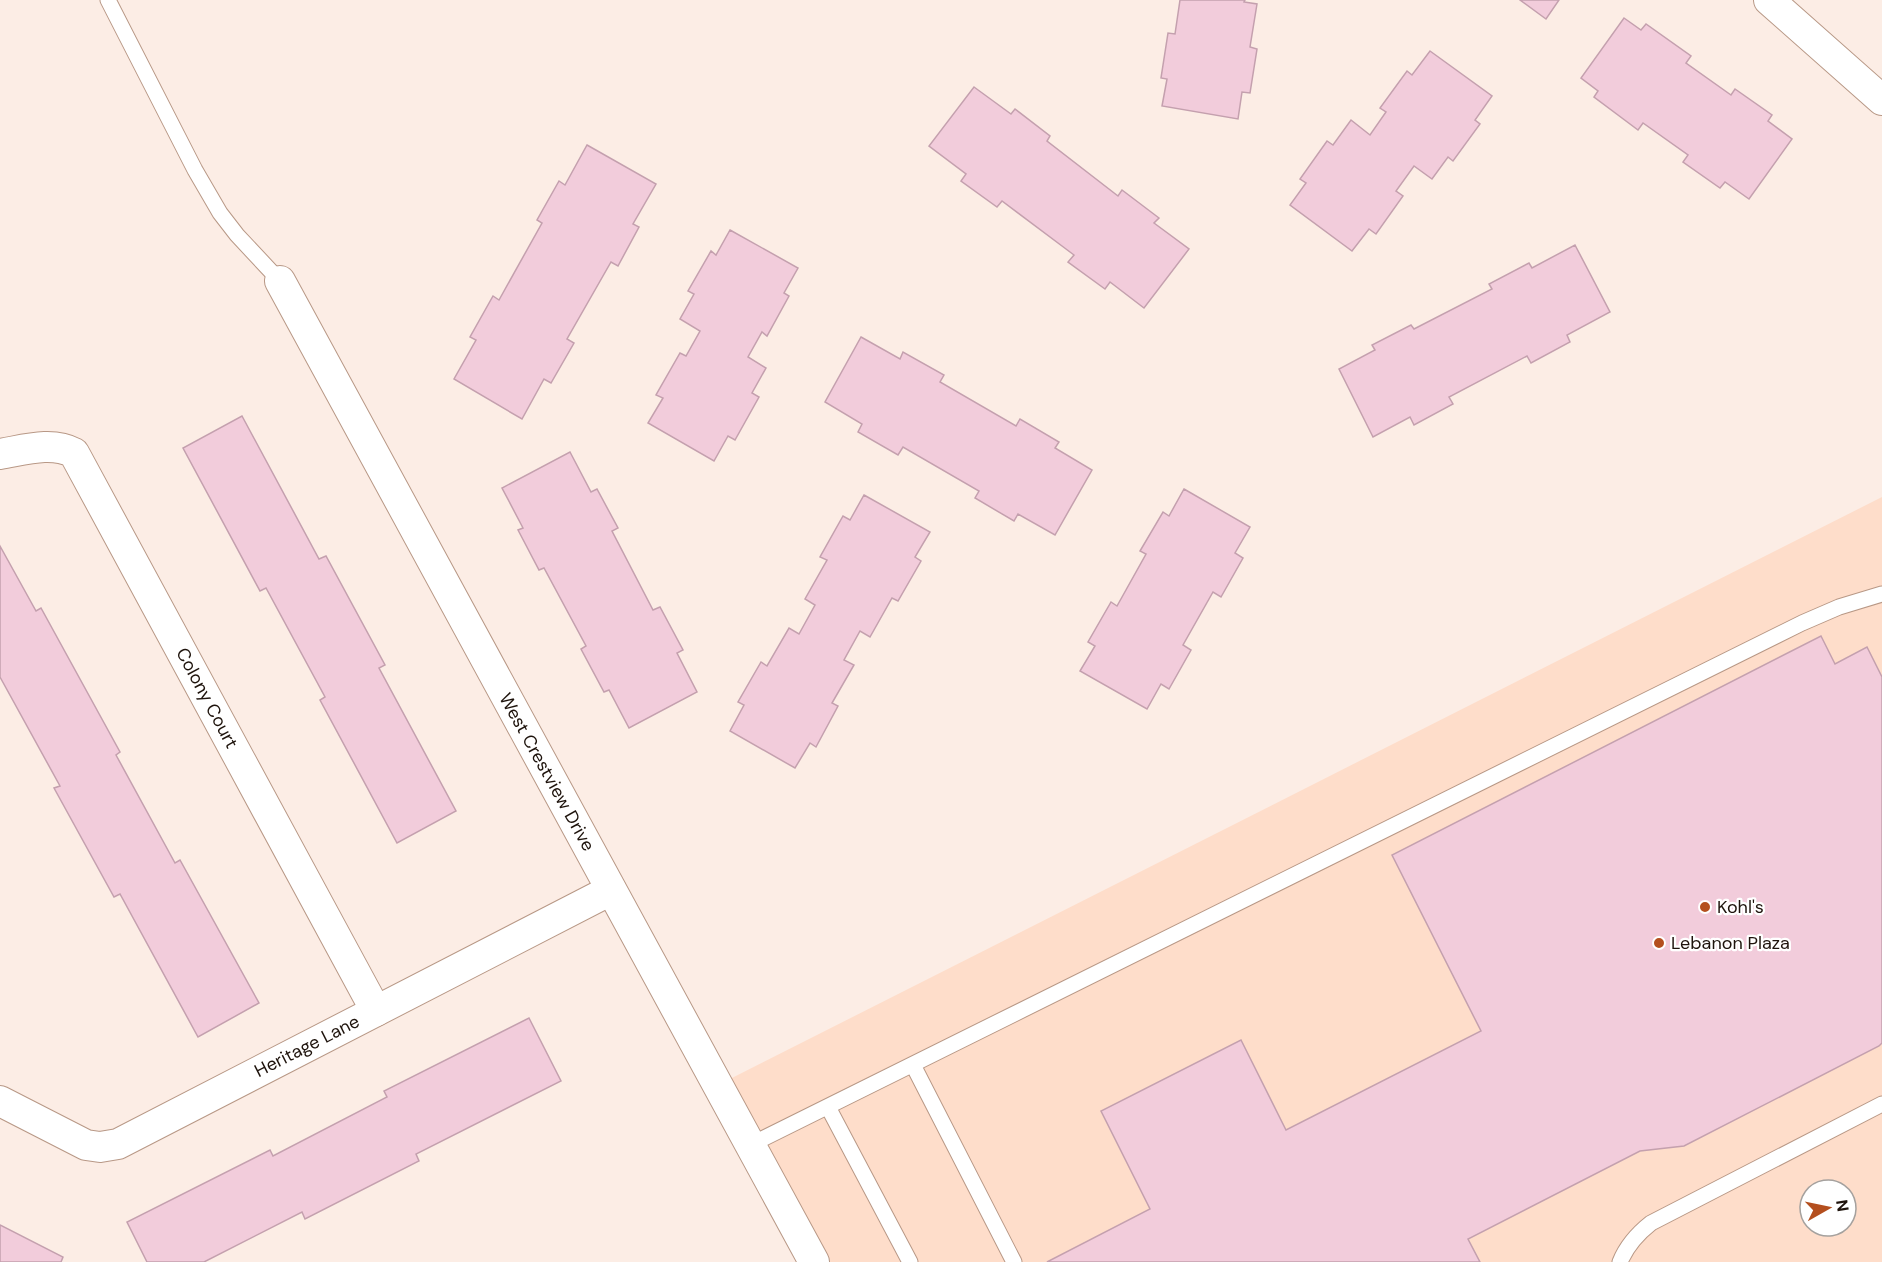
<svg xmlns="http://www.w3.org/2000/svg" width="1882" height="1262" font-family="'DM Sans',sans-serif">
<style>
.built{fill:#feddca;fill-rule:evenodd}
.building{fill:#f2ccdb;stroke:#c4a0ae;stroke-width:1.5}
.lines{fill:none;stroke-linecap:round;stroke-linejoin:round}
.service-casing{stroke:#b89886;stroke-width:17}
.minor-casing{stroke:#b89886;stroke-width:32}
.service{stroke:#fff;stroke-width:15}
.minor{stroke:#fff;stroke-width:30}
.poi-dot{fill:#b44f1e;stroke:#fff;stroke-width:2}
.labels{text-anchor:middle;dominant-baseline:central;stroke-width:4.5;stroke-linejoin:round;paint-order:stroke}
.street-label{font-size:18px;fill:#1e130c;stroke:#fff}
.poi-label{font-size:18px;fill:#1e130c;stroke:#fff;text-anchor:start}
</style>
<rect width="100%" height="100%" fill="#fcede5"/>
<path class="built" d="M 1882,497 L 1882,1262 L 814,1262 L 718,1085 ZM 1810,1190 L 1846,1190 L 1846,1226 L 1810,1226 Z"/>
<g class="building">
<polygon points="1180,0 1245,0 1244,2 1257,4 1250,47 1257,49 1250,93 1242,92 1238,119 1162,106 1167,79 1161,78 1168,33 1175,34"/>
<polygon points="1520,0 1559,0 1546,19"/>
<polygon points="1624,18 1641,30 1646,24 1691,56 1686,63 1731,95 1735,89 1772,115 1768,121 1792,139 1749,199 1725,182 1720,188 1683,162 1688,155 1643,123 1638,130 1594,97 1598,91 1581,78"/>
<polygon points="1430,51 1492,96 1475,120 1480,124 1453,161 1448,157 1432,179 1414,166 1396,191 1403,196 1376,234 1369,229 1352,251 1290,205 1306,183 1300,179 1327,141 1333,145 1351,120 1370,135 1386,112 1380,108 1407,71 1412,75"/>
<polygon points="974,87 1011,114 1015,109 1050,136 1047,141 1118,196 1122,190 1159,218 1154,223 1189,249 1144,308 1110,282 1105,289 1068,262 1074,255 1002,201 997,207 961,181 966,174 929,146"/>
<polygon points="587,145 656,184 633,224 639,227 618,266 611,262 567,339 574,343 551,383 544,379 522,419 454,379 476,340 470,337 493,296 499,300 542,223 537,220 559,181 565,185"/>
<polygon points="730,230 798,268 784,293 789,296 767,336 762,332 748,357 766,368 752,393 759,397 735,440 728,436 714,461 648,423 663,398 656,395 680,353 686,356 700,331 680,319 694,294 688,291 711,251 716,255"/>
<polygon points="1575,245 1610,312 1567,335 1570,342 1531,363 1527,356 1449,397 1453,404 1414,425 1410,417 1373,437 1339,369 1375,350 1372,345 1411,325 1414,329 1492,289 1489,284 1529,263 1532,268"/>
<polygon points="861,337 900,359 903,352 944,375 940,382 1016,426 1020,419 1059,442 1055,448 1092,470 1055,535 1018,514 1014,521 975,498 979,491 903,447 898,455 858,432 862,424 825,402"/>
<polygon points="242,416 319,559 326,556 385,665 379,668 456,811 397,843 320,700 325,697 266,588 260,591 183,448"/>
<polygon points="570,452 591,492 597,489 618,528 612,531 653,610 660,607 683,650 677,653 697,692 629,728 609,690 604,692 581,649 586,646 544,568 539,570 518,530 523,528 502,488"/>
<polygon points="1184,489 1250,527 1235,553 1243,558 1221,597 1213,592 1183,645 1191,650 1169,689 1161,684 1147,709 1080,671 1095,646 1088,642 1111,602 1117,606 1146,554 1140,551 1163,512 1169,516"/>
<polygon points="864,495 930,532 915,557 921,561 898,601 892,598 870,637 860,631 844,660 854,665 832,703 838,706 816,747 810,743 795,768 730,731 744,705 738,702 761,662 767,666 789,628 799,634 815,605 805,599 827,560 820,557 843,516 850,520"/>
<polygon points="0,546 36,611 41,608 120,752 116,755 175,863 180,860 259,1003 198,1037 120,894 114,897 54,788 60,786 0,677"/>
<polygon points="1821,636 1835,664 1867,647 1882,677 1882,1043 1879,1046 1684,1146 1640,1151 1468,1239 1480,1262 1047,1262 1150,1209 1101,1111 1241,1040 1286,1130 1481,1031 1392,855"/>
<polygon points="529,1018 561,1081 416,1154 419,1161 305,1219 302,1212 204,1262 147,1262 127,1222 270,1150 273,1156 387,1097 384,1091"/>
<polygon points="0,1225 63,1257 61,1262 0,1262"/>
</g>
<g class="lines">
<g class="service-casing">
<g id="service">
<polyline points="108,0 195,170 220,213 237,235 280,281"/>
<polyline points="913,1065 1014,1262"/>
<polyline points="828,1107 910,1262"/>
<polyline points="750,1145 1802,623 1839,607 1882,594"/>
<path d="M 1620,1262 C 1627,1245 1637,1234 1651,1223 L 1882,1104"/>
</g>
</g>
<g class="minor-casing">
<g id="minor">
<polyline points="1769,0 1882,100"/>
<polyline points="280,281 814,1262"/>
<path d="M 0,454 C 24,450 52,441 74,453 L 376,1011"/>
<polyline points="0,1101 86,1145 100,1147 118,1144 611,890"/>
</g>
</g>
<use href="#service" class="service"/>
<use href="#minor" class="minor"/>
</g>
<g class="poi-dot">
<circle cx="1705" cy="907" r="6"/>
<circle cx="1659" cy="943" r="6"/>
</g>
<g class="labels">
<g class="street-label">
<text transform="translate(207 698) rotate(62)">Colony Court</text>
<text transform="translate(547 772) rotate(61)">West Crestview Drive</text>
<text transform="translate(307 1046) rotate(-27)">Heritage Lane</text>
</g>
<g class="poi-label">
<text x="1717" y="907">Kohl's</text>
<text x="1671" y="943">Lebanon Plaza</text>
</g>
</g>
<g transform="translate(1828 1208) rotate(81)"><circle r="28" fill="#ffffff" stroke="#a5a19e" stroke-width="1.5"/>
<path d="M0-4.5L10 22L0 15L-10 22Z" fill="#b44f1e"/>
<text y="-9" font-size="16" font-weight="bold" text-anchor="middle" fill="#1e130c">N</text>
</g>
</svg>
